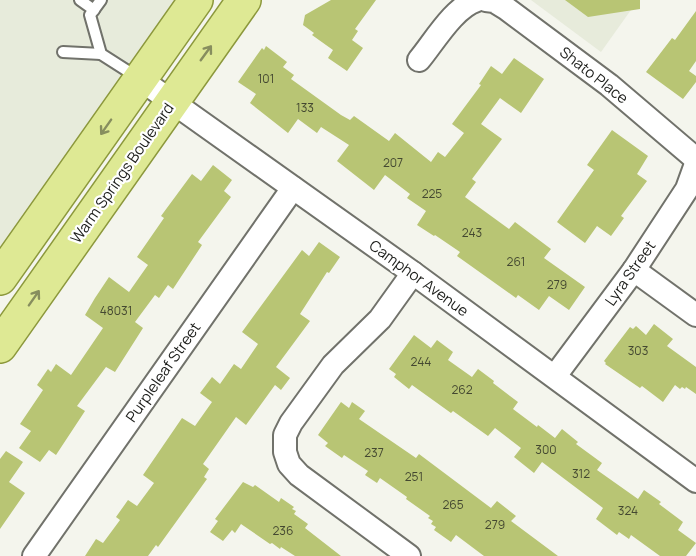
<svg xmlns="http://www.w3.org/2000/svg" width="696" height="556" font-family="Manrope,sans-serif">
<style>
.built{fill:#e7ebdb}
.building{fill:#b8c574}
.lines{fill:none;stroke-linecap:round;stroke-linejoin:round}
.service-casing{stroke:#71726b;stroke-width:14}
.minor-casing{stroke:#71726b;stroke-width:26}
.primary-casing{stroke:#8c983c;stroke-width:36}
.service{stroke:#fff;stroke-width:10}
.minor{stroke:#fff;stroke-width:22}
.primary{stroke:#dee994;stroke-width:33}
.oneway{stroke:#878e5e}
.labels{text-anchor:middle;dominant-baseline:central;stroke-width:4.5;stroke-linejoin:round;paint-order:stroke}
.number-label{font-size:12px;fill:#444831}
.street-label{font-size:15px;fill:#1d1e1b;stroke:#fff}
</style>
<rect width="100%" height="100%" fill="#f4f5ed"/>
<g class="built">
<polygon points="0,0 180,0 0,257"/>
<polygon points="531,0 638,0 601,52"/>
</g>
<g class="building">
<polygon points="331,0 376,0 355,29 358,31 352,40 363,48 347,71 328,58 333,50 312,35 314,33 303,25 305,15"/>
<polygon points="565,0 640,0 640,9 588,17"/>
<polygon points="696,11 696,61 689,71 696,76 696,82 683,99 646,72 672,38 675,40"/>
<polygon points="266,46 287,62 283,67 294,75 291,79 341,115 350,120 354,116 389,141 395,133 431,162 438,152 445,157 464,133 452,124 481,85 479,84 491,66 502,74 514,58 544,79 521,113 500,98 481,124 502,139 472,179 476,182 465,197 509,229 515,222 551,249 544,258 585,287 569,310 549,296 539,310 518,295 516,298 457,256 460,252 435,235 434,236 417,225 426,211 407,198 410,194 385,175 374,190 337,161 349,145 321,127 317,133 298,119 288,133 250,103 256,94 238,82 262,48 264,50"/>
<polygon points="612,130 648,156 637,174 647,181 621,216 624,218 611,236 597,226 585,243 557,222 594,170 587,165"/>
<polygon points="213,165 232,180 224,191 231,197 198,242 202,245 173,289 168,285 159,298 155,295 135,322 143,328 115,372 106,367 77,406 85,411 56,455 49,450 40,462 19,448 31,431 20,424 43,390 37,385 48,369 51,372 56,364 71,375 103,328 85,315 95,298 109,277 129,292 148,265 137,257 164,218 161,216 192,174 201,181"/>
<polygon points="319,242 340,257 329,273 327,272 300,314 310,321 276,367 290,378 281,390 275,385 246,425 236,417 203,464 209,469 204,477 207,479 158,547 156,545 148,556 85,556 96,539 103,543 120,520 116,517 128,500 137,506 154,483 143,475 182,418 195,426 212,402 200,393 212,377 220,384 234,364 241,369 258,344 242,332 302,250 309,256"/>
<polygon points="654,324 673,339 667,346 696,367 696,394 686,387 685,389 682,387 680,389 675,385 663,402 642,386 640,388 605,364 606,363 604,361 630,327 633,329 636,326 646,335"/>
<polygon points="414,335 431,348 437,340 453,352 448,360 472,377 478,369 494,381 493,383 518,402 513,409 537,427 538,425 555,438 562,429 578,442 576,444 602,463 597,470 638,499 644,490 661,502 659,504 683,522 678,530 696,543 686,556 660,556 631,535 629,539 619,532 617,535 596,519 603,508 542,462 534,473 514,457 521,448 495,428 488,436 453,411 451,413 412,385 409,389 394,377 396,374 389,369"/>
<polygon points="341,402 349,408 352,402 365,411 359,419 416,458 419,454 491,508 497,501 516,516 511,521 558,556 484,556 456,535 451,542 434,530 436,527 431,524 433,521 428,518 430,516 406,499 407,497 380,478 377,483 365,475 368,471 344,455 342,458 325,446 328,443 318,435"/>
<polygon points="6,451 23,462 9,482 25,493 0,529 0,459"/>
<polygon points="243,482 253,487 255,485 279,502 281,498 294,507 292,509 296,511 294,514 308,524 305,528 341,556 295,556 281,547 280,549 272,543 270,544 241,524 235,533 232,530 223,541 210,532 218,521 215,519"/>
</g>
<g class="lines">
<g class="service-casing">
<g id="service">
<polyline points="80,0 94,10"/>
<polyline points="101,0 90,15 101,54 137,77"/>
<polyline points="63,52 101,54"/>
</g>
</g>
<g class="minor-casing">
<g id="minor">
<polyline points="486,0 494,1 507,9 609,85 696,159"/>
<path d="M 419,60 C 434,42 454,7 477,0"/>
<polyline points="140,79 413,273 696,481"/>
<polyline points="634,270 696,315"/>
<polyline points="555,376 634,270 687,189 696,164"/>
<polyline points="34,556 293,188"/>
<polyline points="409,556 299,475 289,464 285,452 285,435 291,423 333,365 380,319 413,273"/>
</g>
</g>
<g class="primary-casing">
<g id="primary">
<polyline points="0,278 196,0"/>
<polyline points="0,346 244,0"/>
</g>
</g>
<use href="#service" class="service"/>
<use href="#minor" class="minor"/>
<use href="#primary" class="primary"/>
</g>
<defs><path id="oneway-shaft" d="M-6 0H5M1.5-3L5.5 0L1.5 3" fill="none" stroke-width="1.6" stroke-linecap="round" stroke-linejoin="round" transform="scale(1.5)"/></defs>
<g class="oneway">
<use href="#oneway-shaft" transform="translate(206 53) rotate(-54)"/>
<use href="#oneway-shaft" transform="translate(106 127) rotate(125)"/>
<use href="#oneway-shaft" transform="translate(34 298) rotate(-55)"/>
</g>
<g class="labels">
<g class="number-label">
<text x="266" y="78">101</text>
<text x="305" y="107">133</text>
<text x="393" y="162">207</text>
<text x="432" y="193">225</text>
<text x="472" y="232">243</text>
<text x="516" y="261">261</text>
<text x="557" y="284">279</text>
<text x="116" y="310">48031</text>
<text x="638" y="350">303</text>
<text x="421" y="361">244</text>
<text x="462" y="389">262</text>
<text x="546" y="449">300</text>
<text x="374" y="452">237</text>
<text x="581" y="473">312</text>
<text x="414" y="476">251</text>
<text x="453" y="504">265</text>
<text x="628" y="510">324</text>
<text x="495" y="524">279</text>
<text x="283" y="530">236</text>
</g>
<g class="street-label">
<text transform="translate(594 75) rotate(38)">Shato Place</text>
<text transform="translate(122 173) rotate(-55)">Warm Springs Boulevard</text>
<text transform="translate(630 273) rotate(-55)">Lyra Street</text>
<text transform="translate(419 278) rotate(36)">Camphor Avenue</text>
<text transform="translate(163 372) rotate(-55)">Purpleleaf Street</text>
</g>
</g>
</svg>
